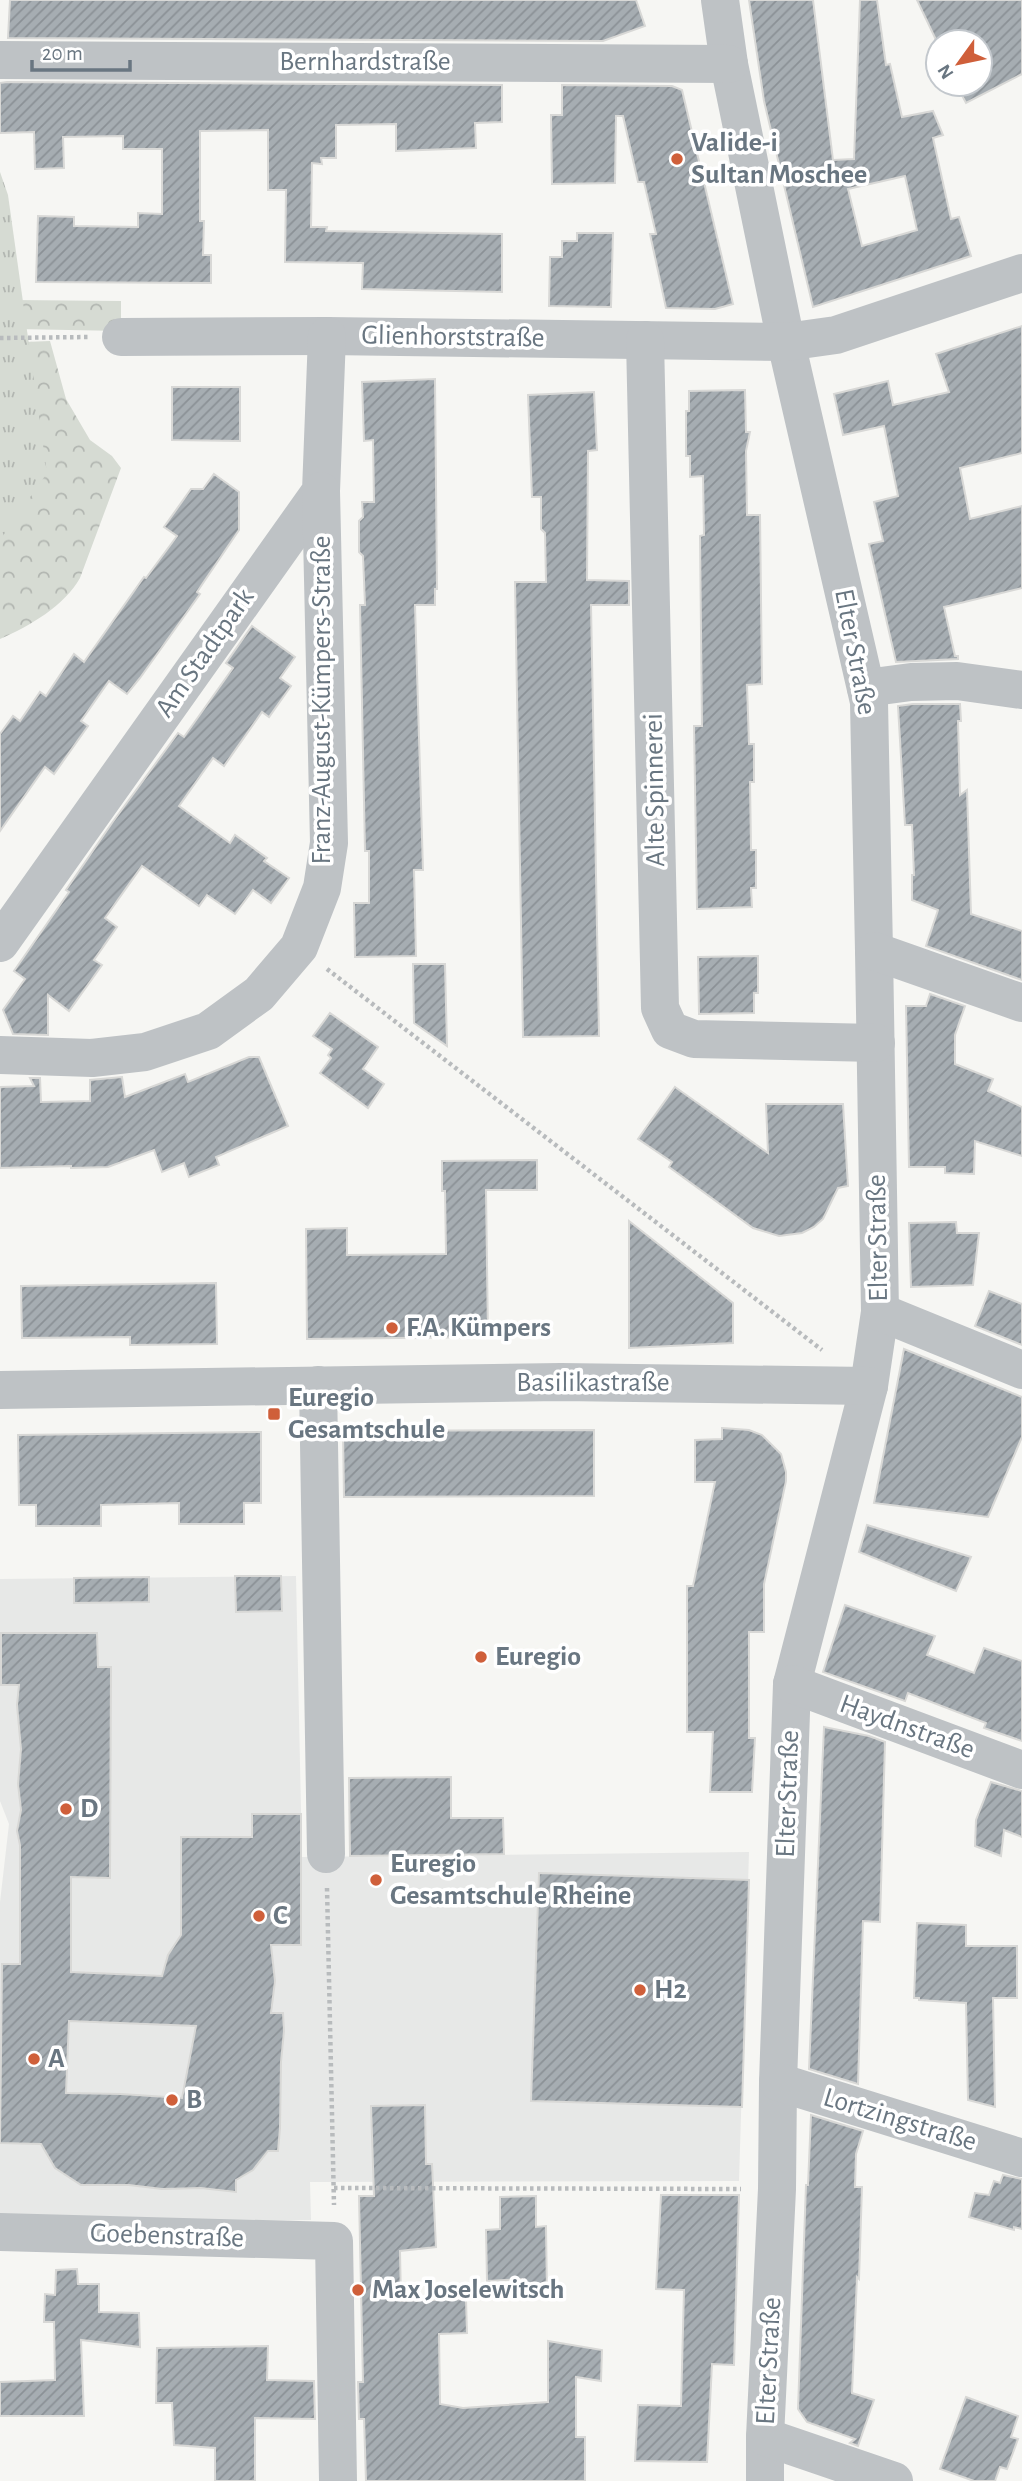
<svg xmlns="http://www.w3.org/2000/svg" width="1022" height="2481" font-family="'Alegreya Sans',sans-serif">
<style>
.built{fill:#e7e8e7}
.forest{fill:url(#forest-crowns)}
.park{fill:url(#park-tufts)}
.building{fill:url(#building-hatch);stroke:#d8d8d6;stroke-width:2;fill-rule:evenodd}
.lines{fill:none;stroke-linecap:round;stroke-linejoin:round}
.path{stroke:#b8bbbd;stroke-width:4.5;stroke-dasharray:3.5 3.5;stroke-linecap:butt}
.minor{stroke:#bec2c5;stroke-width:38}
.poi-dot{fill:#cf5f3a;stroke:#fff;stroke-width:2.5}
.labels{text-anchor:middle;dominant-baseline:central;stroke-width:7;stroke-linejoin:round;paint-order:stroke}
.street-label{font-size:28px;fill:#697681;stroke:#fff}
.poi-label{font-size:28px;font-weight:bold;fill:#697681;stroke:#fff;text-anchor:start}
</style>
<defs>
<pattern id="forest-crowns" width="20" height="18" patternUnits="userSpaceOnUse" patternTransform="scale(1.75)"><rect width="20" height="18" fill="#d6dbd3"/><path d="M2 6a3 3 0 1 1 6 0M12 15a3 3 0 1 1 6 0" fill="none" stroke="#b2b6b1"/></pattern>
<pattern id="park-tufts" width="24" height="20" patternUnits="userSpaceOnUse" patternTransform="scale(1.75)"><rect width="24" height="20" fill="#d6dbd3"/><path d="M3 7l-1-3M5 7V3M7 7l1-3M15 17l-1-3M17 17v-4M19 17l1-3" fill="none" stroke="#b2b6b1"/></pattern>
<pattern id="building-hatch" width="6" height="6" patternUnits="userSpaceOnUse" patternTransform="scale(1.75)"><rect width="6" height="6" fill="#a6adb2"/><path d="M-1 1l2-2M0 6l6-6M5 7l2-2" fill="none" stroke="#8b9196"/></pattern>
</defs>
<rect width="100%" height="100%" fill="#f6f6f3"/>
<polygon class="built" points="296,1576 302,1857 749,1852 739,2181 310,2182 311,2220 27,2224 0,2222 0,1902 9,1824 0,1801 0,1579"/>
<g class="forest">
<polygon points="0,278 12,300 121,301 121,331 16,329"/>
<path d="M 50,341 L 66,399 L 90,440 L 112,456 L 121,468 L 80,578 C 64,606 30,626 0,639 L 0,343 Z"/>
</g>
<polygon class="park" points="0,172 8,195 47,473 0,540"/>
<g class="building">
<polygon points="10,0 636,0 645,26 603,41 8,38"/>
<path d="M 749,0 L 813,0 L 833,160 L 854,159 L 860,0 L 877,0 L 886,65 L 890,64 L 902,117 L 933,111 L 943,135 L 933,138 L 951,219 L 959,217 L 971,256 L 813,307 L 764,101 ZM 905,176 L 917,230 L 862,246 L 848,189 Z"/>
<polygon points="917,0 1022,0 1022,74 966,103 956,84 980,84 980,42 938,42 938,44"/>
<polygon points="7,82 502,85 502,122 475,123 476,148 396,151 396,124 336,125 336,158 321,158 322,164 312,163 311,227 327,227 326,231 502,234 502,292 362,289 363,263 285,262 286,190 268,190 268,130 200,131 200,221 204,221 203,255 211,255 211,283 36,282 38,216 74,217 74,226 138,227 138,213 162,214 162,149 123,149 123,136 63,137 64,168 35,169 34,132 0,133 0,83"/>
<polygon points="562,85 672,86 682,90 733,304 715,309 666,308 650,234 656,234 644,182 638,182 623,116 616,116 615,183 552,184 551,115 562,115"/>
<polygon points="577,233 613,233 611,307 549,306 550,257 562,257 562,241 577,241"/>
<polygon points="1022,326 1022,453 960,468 970,519 1022,506 1022,588 944,607 955,656 958,656 958,659 896,662 869,544 883,541 874,502 898,496 884,426 843,435 834,394 888,381 893,405 949,392 936,354"/>
<polygon points="435,379 437,589 435,589 435,605 415,605 423,870 414,870 416,956 355,957 354,903 369,903 369,851 365,851 360,605 365,605 363,556 359,552 359,521 363,517 362,502 374,502 373,440 364,441 362,382"/>
<polygon points="172,387 240,387 240,441 172,440"/>
<polygon points="745,390 746,432 750,432 746,451 747,515 760,515 762,684 747,685 749,744 754,744 754,782 750,782 751,850 756,850 756,888 751,888 752,907 697,909 694,726 702,726 700,536 704,535 703,476 690,477 690,456 686,456 686,411 689,411 689,391"/>
<polygon points="594,392 597,450 588,451 587,580 629,581 629,605 591,605 599,1036 523,1037 515,582 546,582 545,533 541,529 541,497 532,497 528,395"/>
<polygon points="214,474 239,492 239,530 197,592 200,594 140,678 127,694 109,681 81,721 88,726 54,774 45,767 0,831 0,734 13,716 20,721 40,692 46,696 74,654 84,662 144,577 146,578 177,536 164,527 191,489 203,489"/>
<polygon points="252,626 295,657 280,678 291,686 269,717 262,712 224,766 213,758 179,806 230,843 235,835 267,858 264,861 289,878 271,903 253,890 235,914 207,895 199,906 142,866 105,918 117,927 94,960 102,965 69,1011 48,995 48,1035 13,1034 3,1010 25,979 14,971 69,892 66,890 112,823 178,733 184,737 233,668 226,663"/>
<polygon points="913,704 960,704 961,721 958,721 960,795 967,790 971,914 1022,931 1022,980 926,946 938,910 912,900 912,875 914,875 912,825 905,825 898,706"/>
<polygon points="758,956 758,993 754,993 754,1013 699,1014 698,957"/>
<polygon points="413,964 445,964 447,1046 414,1023"/>
<polygon points="930,994 965,1006 955,1035 955,1064 993,1079 988,1091 1022,1107 1022,1156 975,1141 974,1174 945,1173 945,1167 909,1167 906,1006 926,1006"/>
<polygon points="330,1013 378,1047 363,1069 384,1084 368,1108 320,1073 331,1058 328,1055 332,1049 313,1036"/>
<polygon points="249,1057 259,1057 288,1126 216,1157 219,1165 189,1177 184,1163 162,1172 154,1150 108,1167 71,1168 71,1166 0,1168 0,1087 34,1086 30,1078 40,1078 41,1102 90,1101 90,1080 122,1077 125,1097 185,1074 188,1082"/>
<polygon points="675,1087 768,1153 766,1104 843,1104 848,1186 838,1188 823,1219 814,1227 802,1233 779,1236 753,1228 669,1167 672,1162 638,1139"/>
<polygon points="537,1160 537,1190 486,1190 488,1337 307,1339 306,1229 347,1228 347,1255 446,1254 445,1191 442,1191 442,1161"/>
<polygon points="629,1221 733,1303 733,1343 629,1348"/>
<polygon points="956,1222 957,1233 979,1233 973,1285 911,1287 909,1223"/>
<polygon points="216,1283 217,1344 130,1345 130,1337 22,1338 21,1286"/>
<polygon points="989,1291 1022,1304 1022,1345 975,1326"/>
<polygon points="904,1349 1022,1397 1022,1437 988,1517 874,1503"/>
<polygon points="722,1428 749,1430 762,1435 781,1454 786,1472 786,1481 764,1584 764,1632 749,1632 749,1738 755,1738 752,1792 710,1792 713,1732 687,1732 687,1586 693,1586 715,1482 695,1482 695,1440 722,1439"/>
<polygon points="594,1430 594,1496 344,1497 343,1431"/>
<polygon points="261,1432 261,1503 244,1503 244,1524 179,1524 179,1503 101,1505 101,1526 36,1526 36,1505 19,1505 18,1435"/>
<polygon points="867,1525 971,1557 956,1591 859,1552"/>
<polygon points="235,1576 281,1576 282,1611 236,1612"/>
<polygon points="149,1577 149,1602 74,1603 74,1578"/>
<polygon points="845,1605 935,1636 927,1655 974,1673 984,1648 1022,1661 1022,1741 984,1728 986,1723 908,1693 905,1701 823,1672"/>
<path d="M 1,1633 L 97,1633 L 98,1667 L 111,1667 L 110,1878 L 71,1877 L 71,1972 L 162,1976 L 168,1955 L 181,1935 L 181,1837 L 252,1837 L 252,1814 L 301,1814 L 301,1945 L 271,1945 L 275,1981 L 271,2013 L 283,2013 L 284,2031 L 281,2062 L 280,2128 L 278,2151 L 268,2151 L 253,2170 L 236,2180 L 236,2192 L 201,2188 L 162,2189 L 129,2185 L 81,2185 L 55,2168 L 41,2144 L 0,2143 L 2,1964 L 20,1964 L 20,1845 L 17,1831 L 21,1810 L 18,1784 L 21,1749 L 17,1705 L 19,1685 L 1,1685 ZM 69,2021 L 196,2026 L 182,2098 L 121,2094 L 66,2093 Z"/>
<polygon points="824,1727 869,1736 885,1742 880,1922 863,1921 858,2084 809,2069"/>
<polygon points="451,1777 451,1818 503,1818 504,1854 350,1856 349,1778"/>
<polygon points="991,1782 1022,1791 1022,1837 1004,1830 1001,1856 975,1846 976,1820"/>
<polygon points="539,1873 749,1880 742,2107 531,2101"/>
<polygon points="917,1923 966,1925 966,1946 1017,1946 1017,1998 993,1998 995,2107 968,2100 966,2003 919,2000 919,1998 914,1998"/>
<polygon points="425,2105 426,2164 432,2164 436,2247 400,2251 401,2301 466,2299 467,2333 439,2334 440,2404 463,2408 548,2402 548,2341 602,2350 601,2381 576,2377 576,2437 585,2437 585,2481 366,2481 364,2419 359,2419 358,2382 363,2382 359,2196 374,2196 371,2106"/>
<polygon points="811,2115 863,2131 856,2154 855,2187 862,2187 859,2279 857,2277 852,2393 874,2400 858,2446 850,2443 855,2439 807,2422 798,2409 806,2185 808,2185"/>
<polygon points="1003,2175 1022,2179 1022,2229 1014,2227 1014,2230 969,2217 975,2193 989,2195 994,2181 1000,2183"/>
<polygon points="661,2195 739,2195 734,2365 712,2364 707,2462 635,2461 638,2405 681,2406 684,2290 656,2289"/>
<polygon points="536,2196 536,2227 546,2226 547,2295 521,2296 522,2279 487,2281 486,2230 500,2229 500,2197"/>
<polygon points="77,2269 78,2284 99,2284 99,2312 139,2313 140,2347 81,2340 84,2416 0,2416 0,2382 55,2380 54,2322 44,2322 45,2294 55,2295 56,2270"/>
<polygon points="268,2346 267,2380 314,2381 315,2419 255,2418 255,2481 215,2481 215,2448 174,2445 172,2403 156,2403 157,2348"/>
<polygon points="966,2397 1018,2416 1011,2437 1018,2439 1007,2469 1000,2467 995,2481 974,2481 940,2469"/>
</g>
<g class="lines">
<g class="path">
<polyline points="0,338 89,337"/>
<polyline points="327,969 822,1350"/>
<polyline points="327,1888 334,2205"/>
<polyline points="334,2188 741,2189"/>
</g>
<g class="minor">
<polyline points="720,0 729,64 786,342 869,702 874,951 880,1312 869,1386 792,1684 778,2082 777,2189 765,2437 765,2481"/>
<polyline points="0,60 729,64"/>
<polyline points="121,337 327,336 786,342 836,335 1022,273"/>
<polyline points="645,340 660,1008 670,1030 694,1039 876,1043"/>
<polyline points="866,688 911,682 957,681 1022,690"/>
<polyline points="0,943 321,491 327,336"/>
<polyline points="874,951 1022,1003"/>
<polyline points="0,1055 92,1058 145,1052 208,1031 259,994 299,947 322,888 329,843 321,491"/>
<polyline points="880,1312 1022,1370"/>
<polyline points="318,1385 326,1854"/>
<polyline points="0,1390 561,1382 869,1386"/>
<polyline points="792,1684 1022,1770"/>
<polyline points="778,2082 1022,2158"/>
<polyline points="0,2232 334,2241 338,2481"/>
<polyline points="765,2437 894,2481"/>
</g>
</g>
<g class="poi-dot">
<circle cx="677" cy="159" r="7"/>
<circle cx="392" cy="1328" r="7"/>
<rect x="267" y="1407" width="14" height="14" rx="3.5"/>
<circle cx="481" cy="1657" r="7"/>
<circle cx="66" cy="1809" r="7"/>
<circle cx="376" cy="1880" r="7"/>
<circle cx="259" cy="1916" r="7"/>
<circle cx="640" cy="1990" r="7"/>
<circle cx="34" cy="2059" r="7"/>
<circle cx="172" cy="2100" r="7"/>
<circle cx="358" cy="2290" r="7"/>
</g>
<g class="labels">
<g class="street-label">
<text x="365" y="62">Bernhardstraße</text>
<text transform="translate(453 337) rotate(1)">Glienhorststraße</text>
<text transform="translate(855 652) rotate(79)">Elter Straße</text>
<text transform="translate(205 653) rotate(-55)">Am Stadtpark</text>
<text transform="translate(322 700) rotate(-90)">Franz-August-Kümpers-Straße</text>
<text transform="translate(655 790) rotate(-91)">Alte Spinnerei</text>
<text transform="translate(878 1238) rotate(-91)">Elter Straße</text>
<text x="593" y="1383">Basilikastraße</text>
<text transform="translate(907 1727) rotate(20)">Haydnstraße</text>
<text transform="translate(788 1794) rotate(-88)">Elter Straße</text>
<text transform="translate(900 2120) rotate(17)">Lortzingstraße</text>
<text transform="translate(167 2236) rotate(2)">Goebenstraße</text>
<text transform="translate(769 2361) rotate(-87)">Elter Straße</text>
</g>
<g class="poi-label">
<text x="691" y="143">Valide-i<tspan x="691" dy="32">Sultan Moschee</tspan></text>
<text x="406" y="1328">F.A. Kümpers</text>
<text x="288" y="1398">Euregio<tspan x="288" dy="32">Gesamtschule</tspan></text>
<text x="495" y="1657">Euregio</text>
<text x="80" y="1809">D</text>
<text x="390" y="1864">Euregio<tspan x="390" dy="32">Gesamtschule Rheine</tspan></text>
<text x="273" y="1916">C</text>
<text x="654" y="1990">H2</text>
<text x="48" y="2059">A</text>
<text x="186" y="2100">B</text>
<text x="372" y="2290">Max Joselewitsch</text>
</g>
</g>
<g transform="translate(959 63) rotate(237)"><circle r="33" fill="#ffffff" stroke="#c3c8cd" stroke-width="2"/>
<path d="M0-5L12 26L0 18L-12 26Z" fill="#cf5f3a"/>
<text y="-10" font-size="19" font-weight="bold" text-anchor="middle" fill="#697681">N</text>
</g>
<path d="M32 60v10h98v-10" fill="none" stroke="#697681" stroke-width="3.5"/>
<text x="42" y="60" font-size="21" fill="#697681" stroke="#ffffff" stroke-width="5" paint-order="stroke">20 m</text>
</svg>
